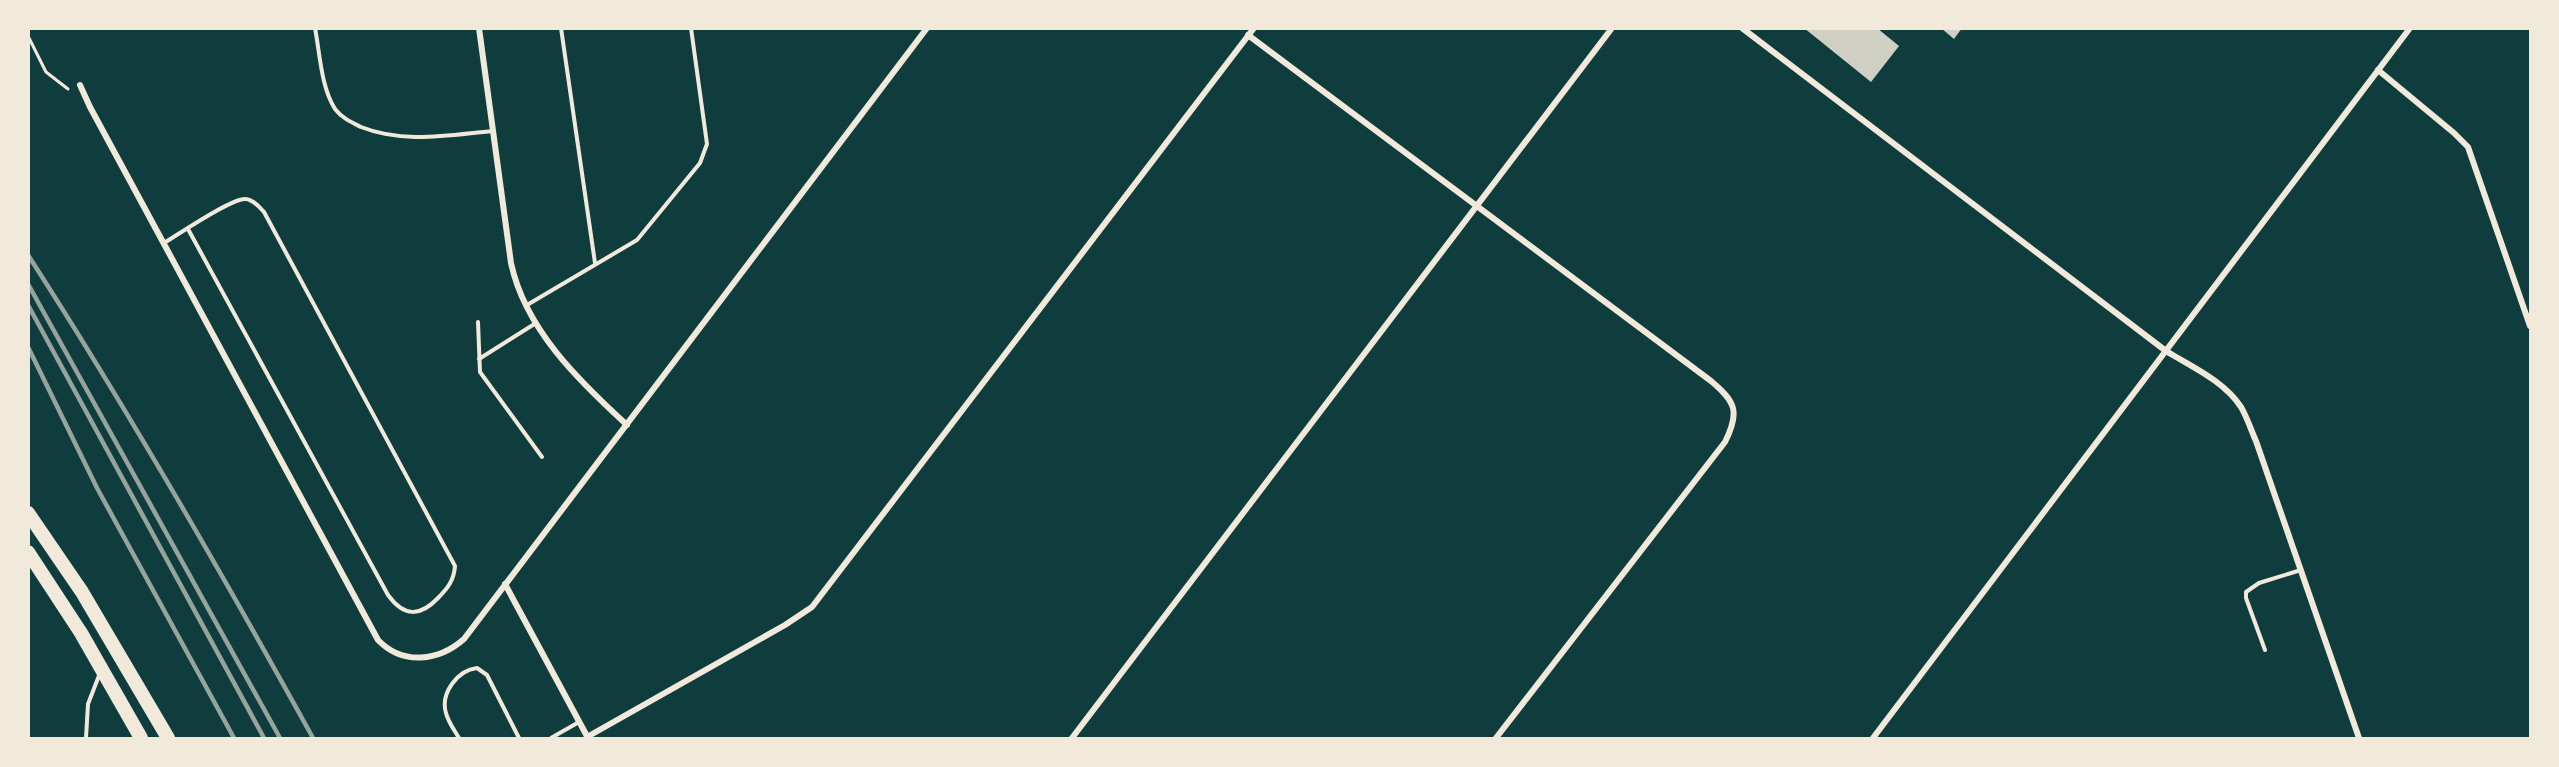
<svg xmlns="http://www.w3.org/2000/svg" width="2559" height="767" font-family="Spectral,serif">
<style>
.building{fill:#cfcfc3}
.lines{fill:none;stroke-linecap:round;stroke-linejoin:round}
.path{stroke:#f1e9da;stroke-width:3}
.service{stroke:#f1e9da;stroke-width:4}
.minor{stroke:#f1e9da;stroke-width:6}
.primary{stroke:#f1e9da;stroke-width:14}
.rail{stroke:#97a49c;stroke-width:4.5}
</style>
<rect width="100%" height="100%" fill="#0f3d3e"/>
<g class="building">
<polygon points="1804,28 1877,28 1899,46 1871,82"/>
<polygon points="1941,28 1962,28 1954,39"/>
</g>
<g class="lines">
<polyline class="path" points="28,36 46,72 68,89"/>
<g class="service">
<path d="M 315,28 C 320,54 321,87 335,109 C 342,118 351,122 361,127 C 404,144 448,135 493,131"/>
<polyline points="561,28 595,263"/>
<path d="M 164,243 C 179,234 230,199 245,199 C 253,199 259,207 264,212 L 455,566 C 454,580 448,588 438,598 C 420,617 404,617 388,595 L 188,229"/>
<polyline points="527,305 637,240 700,163 707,144 691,28"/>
<polyline points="478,322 480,372 542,457"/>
<polyline points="479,359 536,323"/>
<polyline points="2265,650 2246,598 2246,592 2259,583 2301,570"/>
<polyline points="86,738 88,704 100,673"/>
<path d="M 459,738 C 455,731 448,722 446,713 C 440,693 458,670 477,668 L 487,675 L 519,738"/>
<polyline points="551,738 579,722"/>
</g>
<g class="minor">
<path d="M 479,28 L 511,263 C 525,329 579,381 627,425"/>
<path d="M 1742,28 L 2166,351 C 2192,367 2224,381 2241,407 C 2247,417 2251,430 2256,441 L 2359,738"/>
<path d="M 1248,35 L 1711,381 C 1736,402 1740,412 1725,442 L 1496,738"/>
<polyline points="2378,70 2454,133 2468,147 2530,326"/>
<path d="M 80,85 L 90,107 L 378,640 C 403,666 439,661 464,639 L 927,28"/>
<polyline points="505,584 588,738"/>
<polyline points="587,737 785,625 812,607 1254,28"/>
<polyline points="1072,738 1612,28"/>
<polyline points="1873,738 2410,28"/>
</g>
<g class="primary">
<polyline points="28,513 82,592 168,738"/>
<polyline points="28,552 81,633 141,738"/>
</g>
<g class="rail">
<path d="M 28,255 C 130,413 223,575 313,738"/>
<polyline points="28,284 280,738"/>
<polyline points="28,305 264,738"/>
<polyline points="28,347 97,488 234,738"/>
</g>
</g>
<rect width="2559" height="767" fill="none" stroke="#f1e9da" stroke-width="60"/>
</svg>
